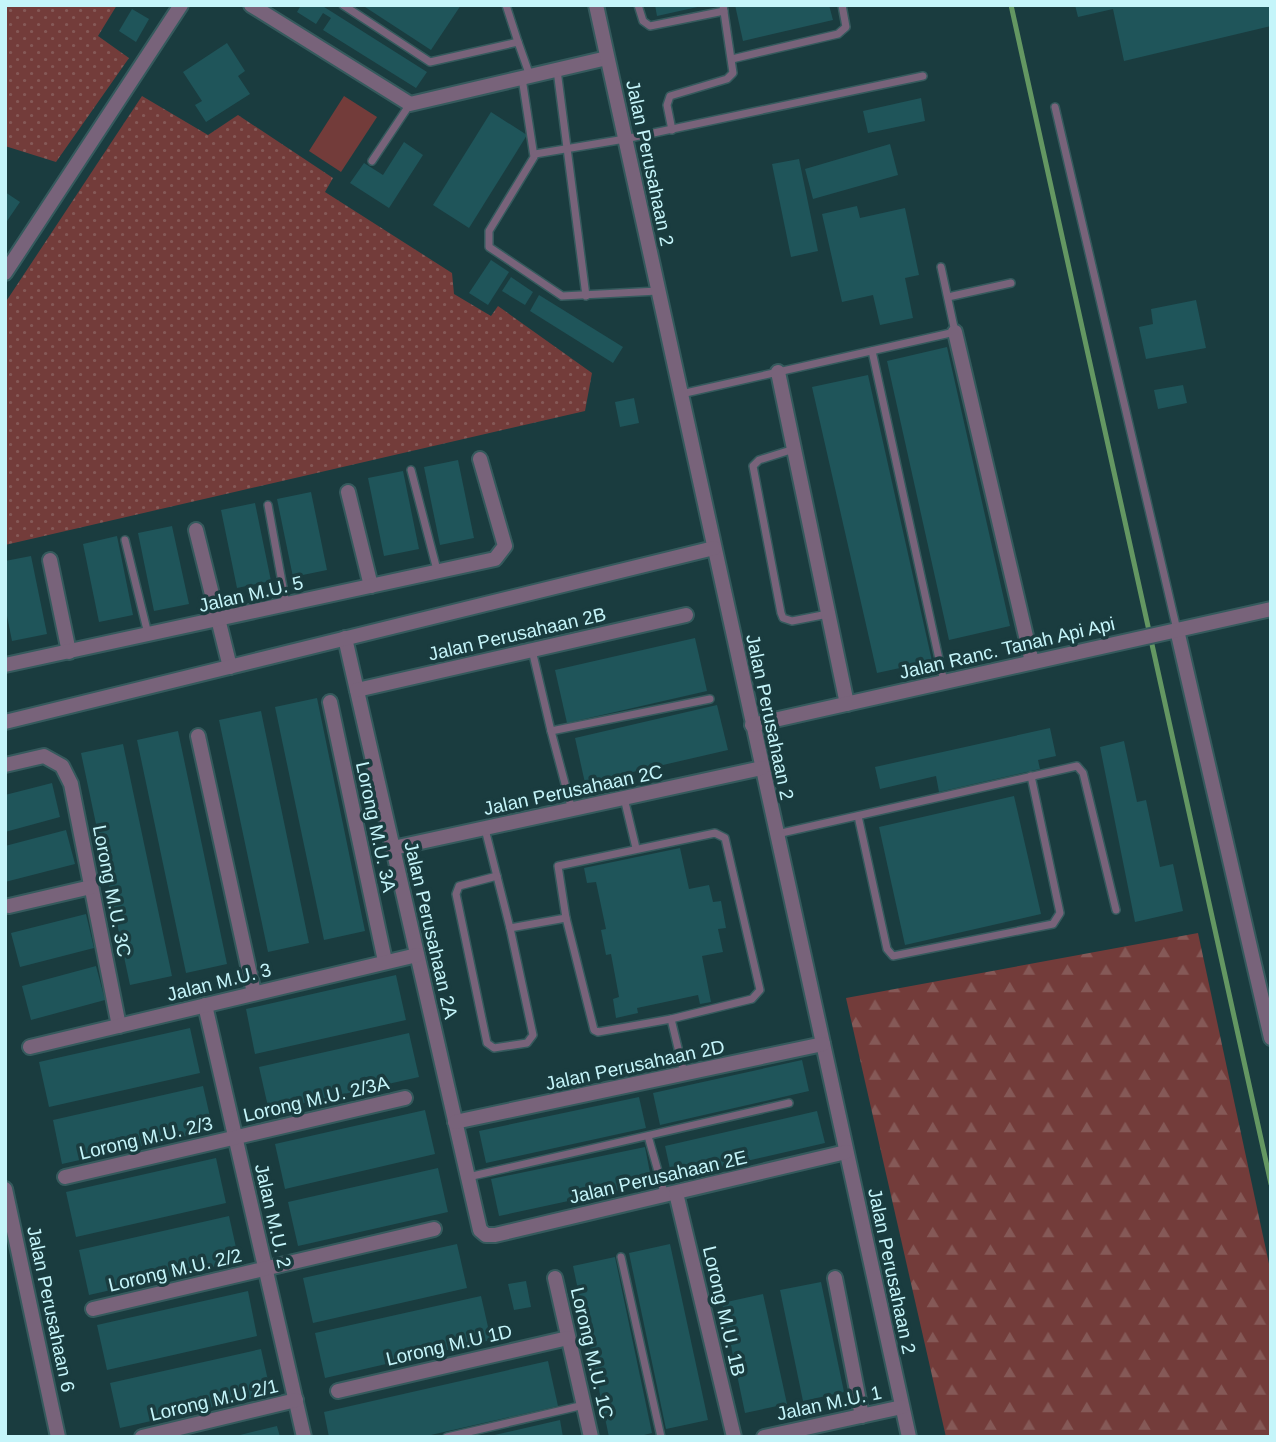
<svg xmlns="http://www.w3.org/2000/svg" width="1276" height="1442" font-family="Arial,sans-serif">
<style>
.grass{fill:url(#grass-dots)}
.forest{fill:url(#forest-firs)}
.pitch{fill:#733c3a}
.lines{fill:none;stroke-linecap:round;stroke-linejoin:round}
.stream{stroke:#649762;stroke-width:5}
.building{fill:#1f555a}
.service-casing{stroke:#355a5d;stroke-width:10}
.minor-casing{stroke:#355a5d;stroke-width:18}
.service{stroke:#78637a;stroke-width:7}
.minor{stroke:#78637a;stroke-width:14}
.labels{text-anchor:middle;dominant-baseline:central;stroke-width:7;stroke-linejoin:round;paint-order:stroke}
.street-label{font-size:19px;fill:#c5f5fa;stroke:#1a3c3f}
</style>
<defs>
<pattern id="grass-dots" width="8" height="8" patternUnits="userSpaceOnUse" patternTransform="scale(1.75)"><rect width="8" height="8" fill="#733c3a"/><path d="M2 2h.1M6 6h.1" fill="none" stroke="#855957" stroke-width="1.8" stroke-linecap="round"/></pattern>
<pattern id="forest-firs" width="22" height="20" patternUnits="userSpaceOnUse" patternTransform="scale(1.75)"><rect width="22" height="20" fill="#733c3a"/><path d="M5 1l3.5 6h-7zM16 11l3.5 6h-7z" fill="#855957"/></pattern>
</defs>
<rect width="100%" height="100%" fill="#1a3c3f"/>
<g class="grass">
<polygon points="5,5 117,5 98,36 129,58 56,162 5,146"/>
<polygon points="142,96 208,135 238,115 333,178 325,192 452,273 454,294 491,316 498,306 592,373 585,411 5,545 5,303"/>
</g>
<polygon class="forest" points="1198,933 1271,1273 1271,1437 946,1437 846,998"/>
<polygon class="pitch" points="344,96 377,117 341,172 309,151"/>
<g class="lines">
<polyline class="stream" points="1011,5 1271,1184"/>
</g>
<g class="building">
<polygon points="301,5 321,5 427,72 416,88 323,30 331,18 323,13 316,24 297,12"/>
<polygon points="362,5 461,5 431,50"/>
<polygon points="655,5 702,5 702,6 657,16"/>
<polygon points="735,5 829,5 833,20 743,41"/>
<polygon points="1075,5 1271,5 1271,26 1124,61 1113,9 1078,17"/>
<polygon points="132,9 149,19 136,42 119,31"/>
<polygon points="227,43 245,71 238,76 250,94 206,122 195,105 202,101 183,72"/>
<polygon points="921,98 925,121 868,133 863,111"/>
<polygon points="491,112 527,135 469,228 433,205"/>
<polygon points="404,142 423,155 389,208 350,183 364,163 383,175"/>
<polygon points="890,144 898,175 813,199 805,169"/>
<polygon points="799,159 818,251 791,257 772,164"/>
<polygon points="5,192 20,202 5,224"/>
<polygon points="857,206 860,218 905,208 919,275 905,278 913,318 880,325 873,295 842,302 822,214"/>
<polygon points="491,260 509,272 488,305 469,293"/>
<polygon points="511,277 533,292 525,305 502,291"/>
<polygon points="539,295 623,347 613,363 530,311"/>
<polygon points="1196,300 1206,348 1146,359 1139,327 1153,324 1151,309"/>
<polygon points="947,347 1010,626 949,640 887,361"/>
<polygon points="868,375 932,661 877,673 812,387"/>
<polygon points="1183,385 1187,403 1158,409 1154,390"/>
<polygon points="634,398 639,423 620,427 615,402"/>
<polygon points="458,460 474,538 440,545 424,467"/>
<polygon points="403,471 419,549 384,556 368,478"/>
<polygon points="311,492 327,570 293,577 277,499"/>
<polygon points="255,503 271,581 237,588 221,510"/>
<polygon points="172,526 189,604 154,611 138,533"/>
<polygon points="117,536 133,615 99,622 83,544"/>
<polygon points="31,556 47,634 12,641 5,606 5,561"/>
<polygon points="695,638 707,691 567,723 555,670"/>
<polygon points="317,698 365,931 324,940 275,707"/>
<polygon points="717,705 728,750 585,783 575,738"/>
<polygon points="261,711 309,943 268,952 219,720"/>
<polygon points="1050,728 1056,756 1038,760 1040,769 939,792 936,776 880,789 875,767"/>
<polygon points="178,731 227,964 186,973 137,740"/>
<polygon points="1124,741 1137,802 1146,800 1160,867 1173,864 1183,911 1135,922 1100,747"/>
<polygon points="123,744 172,976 130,985 81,753"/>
<polygon points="52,783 60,817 5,832 5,795"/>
<polygon points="1014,796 1041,914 905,945 879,827"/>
<polygon points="66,830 75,864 5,882 5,846"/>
<polygon points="680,848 689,889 709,885 713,902 721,901 726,928 718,929 723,952 702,956 711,1002 700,1004 698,995 637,1008 638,1013 616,1018 613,999 619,997 611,954 606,955 601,930 606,929 596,882 587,883 584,868"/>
<polygon points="86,914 94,948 20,967 11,933"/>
<polygon points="96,966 105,1000 31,1020 22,986"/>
<polygon points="396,975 406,1020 255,1054 246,1009"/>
<polygon points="190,1028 200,1073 49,1107 39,1062"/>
<polygon points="409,1033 419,1077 269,1111 259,1067"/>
<polygon points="802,1060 809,1091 660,1125 653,1093"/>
<polygon points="203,1086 213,1130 62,1164 53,1120"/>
<polygon points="639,1097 646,1128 486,1163 479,1131"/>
<polygon points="425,1110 435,1154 285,1189 275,1144"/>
<polygon points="817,1111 825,1143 672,1178 665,1146"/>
<polygon points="645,1147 652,1183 499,1216 491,1179"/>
<polygon points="216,1158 226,1203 76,1237 66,1192"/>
<polygon points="438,1168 448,1212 298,1246 288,1202"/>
<polygon points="229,1216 239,1261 89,1295 79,1250"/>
<polygon points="457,1244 467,1288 313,1323 303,1278"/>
<polygon points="670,1244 708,1420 666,1429 629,1253"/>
<polygon points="615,1257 652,1433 636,1437 609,1437 573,1266"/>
<polygon points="526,1281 531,1307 514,1310 508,1284"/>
<polygon points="821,1282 844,1392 803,1401 780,1290"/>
<polygon points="248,1291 257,1336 107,1370 97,1325"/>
<polygon points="763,1294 787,1404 745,1413 722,1303"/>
<polygon points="481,1296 491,1340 325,1378 315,1333"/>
<polygon points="261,1349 271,1394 120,1428 110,1383"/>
<polygon points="548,1361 558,1406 422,1437 329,1437 324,1412"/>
<polygon points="560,1420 563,1437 490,1437 490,1436"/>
<polygon points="277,1426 280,1437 236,1437 236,1436"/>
</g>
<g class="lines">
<g class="service-casing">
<g id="service">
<polyline points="343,5 430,62 518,42 530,76"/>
<polyline points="506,5 518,42"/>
<polyline points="638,5 643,21 650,26 724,11"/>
<polyline points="732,59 838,34 846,27 842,5"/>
<polyline points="557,70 586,296"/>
<polyline points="522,78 534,157 489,231 489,247 562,296 658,291"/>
<polyline points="1055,107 1177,630"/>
<polyline points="672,130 667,105 670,96 727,79 733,73 723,5"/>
<polyline points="535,154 625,139 923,76"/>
<polyline points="372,161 410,104"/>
<polyline points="948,297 1011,283"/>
<polyline points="872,351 944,682"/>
<polyline points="681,394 955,332 941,267"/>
<polyline points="794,449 759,460 753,466 781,613 783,618 792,621 828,614"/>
<polyline points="411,470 437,570"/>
<polyline points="268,505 286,604"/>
<polyline points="125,540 148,634"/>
<polyline points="532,650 551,731 710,699"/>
<polyline points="551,731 572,810"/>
<polyline points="624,798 636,848"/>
<polyline points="858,816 887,949 893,956 1053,924 1060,913 1031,776"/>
<polyline points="485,829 510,928"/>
<polygon points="715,833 725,838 760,990 752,999 671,1019 598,1032 594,1030 566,918 558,866"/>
<polyline points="777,834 1077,766 1083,773 1116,910"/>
<polyline points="497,876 459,886 456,894 487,1043 494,1048 527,1043 533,1035 510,928 566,918"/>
<polyline points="671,1019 684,1073"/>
<polyline points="648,1136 665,1196"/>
<polyline points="468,1177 789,1103"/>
<polyline points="621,1257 661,1437"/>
<polyline points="447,1437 584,1405"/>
</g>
</g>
<g class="minor-casing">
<g id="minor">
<polyline points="251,5 410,104 607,58"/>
<polyline points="596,5 909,1437"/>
<polyline points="5,273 181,5"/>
<polyline points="955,332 1032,662"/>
<polyline points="778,372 847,704"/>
<polyline points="348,492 371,586"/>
<polyline points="196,530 230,667"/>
<polyline points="50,560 69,652"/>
<polyline points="1177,630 1271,1038"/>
<polyline points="345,638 480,1230 486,1235 495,1235 846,1152"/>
<polyline points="5,665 495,559 505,546 480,459"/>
<polyline points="357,690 686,615"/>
<polyline points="330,702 385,961"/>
<polyline points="5,722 714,548"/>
<polyline points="752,725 1271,609"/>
<polyline points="198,736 254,993"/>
<polyline points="5,765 44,756 62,766 71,784 119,1026"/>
<polyline points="393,848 762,768"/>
<polyline points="9,906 91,887"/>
<polyline points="205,1005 304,1437"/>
<polyline points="30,1047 417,955"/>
<polyline points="455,1122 823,1044"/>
<polyline points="65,1177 405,1098"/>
<polyline points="5,1189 58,1437"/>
<polyline points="676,1193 734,1437"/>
<polyline points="555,1278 591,1437"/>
<polyline points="835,1278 862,1416"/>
<polyline points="93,1309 434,1229"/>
<polyline points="338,1391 568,1338"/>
<polyline points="142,1437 296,1400"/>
<polyline points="764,1437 902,1407"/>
</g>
</g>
<use href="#service" class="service"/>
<use href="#minor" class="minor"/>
</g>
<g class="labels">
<g class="street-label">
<text transform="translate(650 163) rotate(78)">Jalan Perusahaan 2</text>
<text transform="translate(251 594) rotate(-13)">Jalan M.U. 5</text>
<text transform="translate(517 634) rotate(-13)">Jalan Perusahaan 2B</text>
<text transform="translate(1007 648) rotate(-13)">Jalan Ranc. Tanah Api Api</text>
<text transform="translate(770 717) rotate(78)">Jalan Perusahaan 2</text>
<text transform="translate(573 790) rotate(-12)">Jalan Perusahaan 2C</text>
<text transform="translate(376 827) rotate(78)">Lorong M.U. 3A</text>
<text transform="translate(112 891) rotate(79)">Lorong M.U. 3C</text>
<text transform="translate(431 930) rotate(77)">Jalan Perusahaan 2A</text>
<text transform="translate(219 982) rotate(-14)">Jalan M.U. 3</text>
<text transform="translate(635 1065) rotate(-12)">Jalan Perusahaan 2D</text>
<text transform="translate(316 1099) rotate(-13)">Lorong M.U. 2/3A</text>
<text transform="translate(146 1138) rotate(-13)">Lorong M.U. 2/3</text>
<text transform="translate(658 1177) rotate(-13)">Jalan Perusahaan 2E</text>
<text transform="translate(273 1216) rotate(77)">Jalan M.U. 2</text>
<text transform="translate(175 1270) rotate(-13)">Lorong M.U. 2/2</text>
<text transform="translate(892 1271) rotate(78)">Jalan Perusahaan 2</text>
<text transform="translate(51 1309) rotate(78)">Jalan Perusahaan 6</text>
<text transform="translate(724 1311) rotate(77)">Lorong M.U. 1B</text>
<text transform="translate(449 1345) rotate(-13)">Lorong M.U 1D</text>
<text transform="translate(592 1353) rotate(77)">Lorong M.U. 1C</text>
<text transform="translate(214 1400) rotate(-13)">Lorong M.U 2/1</text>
<text transform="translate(829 1403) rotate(-12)">Jalan M.U. 1</text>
</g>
</g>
<rect width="1276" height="1442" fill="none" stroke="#c5f5fa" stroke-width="14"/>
</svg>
